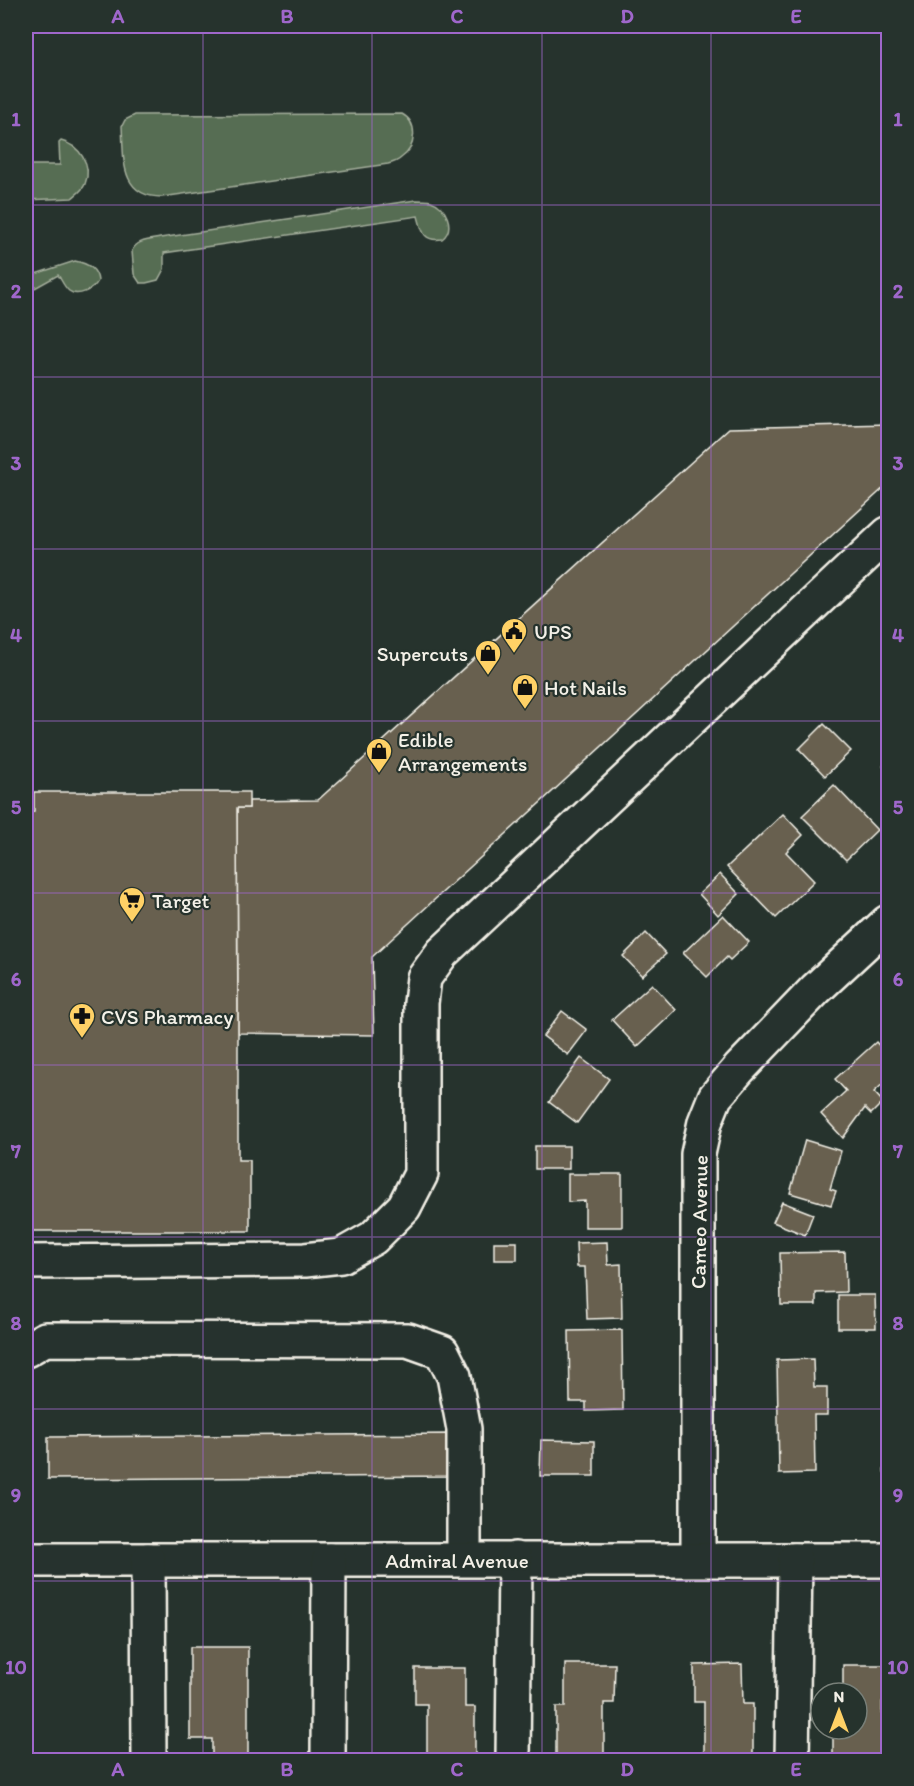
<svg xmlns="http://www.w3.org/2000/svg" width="914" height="1786" font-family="Itim,sans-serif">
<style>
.green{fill:#566d52;stroke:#a5af9d;stroke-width:1.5}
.building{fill:#676150;stroke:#f4f1e8;stroke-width:1.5}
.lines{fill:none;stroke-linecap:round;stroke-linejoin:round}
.minor-casing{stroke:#f4f1e8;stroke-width:38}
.minor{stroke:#26332d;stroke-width:33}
.grid{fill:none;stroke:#9f67cb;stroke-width:1.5;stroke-opacity:0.55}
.labels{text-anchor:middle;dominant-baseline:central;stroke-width:4.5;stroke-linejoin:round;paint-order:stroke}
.poi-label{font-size:21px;fill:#f4f1e8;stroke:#26332d;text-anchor:start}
.street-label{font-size:21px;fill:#f4f1e8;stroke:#26332d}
.neatline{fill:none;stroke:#9f67cb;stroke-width:2}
.grid-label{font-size:20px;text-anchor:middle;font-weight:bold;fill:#9f67cb}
</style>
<rect width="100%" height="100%" fill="#26332d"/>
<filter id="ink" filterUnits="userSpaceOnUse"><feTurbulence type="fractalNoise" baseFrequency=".0167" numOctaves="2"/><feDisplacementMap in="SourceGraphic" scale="12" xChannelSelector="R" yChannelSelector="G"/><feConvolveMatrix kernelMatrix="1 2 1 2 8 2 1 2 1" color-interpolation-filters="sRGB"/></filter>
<g filter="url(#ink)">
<g class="green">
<path d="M 402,114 C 419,123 416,148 401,158 C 398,161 392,163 388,164 L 162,197 C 119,197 124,157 122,126 L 125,120 L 135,115 Z"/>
<path d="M 61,141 C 79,145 93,165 85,184 C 83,190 77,194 72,198 L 26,200 L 26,165 L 60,165 L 59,143 Z"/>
<path d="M 416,200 C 421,200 426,200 431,201 C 446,206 456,228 442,239 C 423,242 422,231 418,216 L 164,253 L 164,269 L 158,280 L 146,283 L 140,283 L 134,274 L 132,251 C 136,240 150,240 160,238 Z"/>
<path d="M 75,261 C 86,263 97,268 98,281 C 94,289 78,298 69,291 C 64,287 61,279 58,275 L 26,293 L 26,277 Z"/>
</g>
<g class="building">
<polygon points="888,424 888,484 372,957 374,1035 238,1033 237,808 249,808 249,801 318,800 729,428"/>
<polygon points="824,724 851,751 825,776 799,749"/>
<polygon points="888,761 888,773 883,766"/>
<polygon points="834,785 877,830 846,860 802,816"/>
<polygon points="34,792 249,792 249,808 237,808 238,1033 238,1160 250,1160 250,1231 26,1231 26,813 34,812"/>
<polygon points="783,814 803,835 786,852 814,881 776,918 727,867"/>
<polygon points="720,874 739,894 718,915 699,894"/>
<polygon points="723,915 749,942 730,960 727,957 707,977 683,953"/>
<polygon points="646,933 666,954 642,976 623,956"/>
<polygon points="652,984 676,1010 637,1047 612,1020"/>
<polygon points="562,1011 587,1030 568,1055 543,1036"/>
<polygon points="876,1042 888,1056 888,1079 874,1092 883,1102 871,1114 865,1108 843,1138 821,1114 846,1091 835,1079"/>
<polygon points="581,1058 609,1079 577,1123 549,1102"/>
<polygon points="805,1140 841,1151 830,1189 836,1191 831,1205 790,1193"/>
<rect x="535" y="1146" width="34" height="23"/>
<polygon points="568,1174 622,1174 622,1227 585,1227 585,1201 568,1202"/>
<polygon points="782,1202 813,1214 805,1235 773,1222"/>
<rect x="494" y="1242" width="23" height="18"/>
<polygon points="607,1242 608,1265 621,1264 622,1318 587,1319 585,1267 577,1267 576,1243"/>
<polygon points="845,1252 846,1292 816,1293 816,1305 781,1305 780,1253"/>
<polygon points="838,1295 875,1295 876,1328 838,1328"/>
<polygon points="622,1330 623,1410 586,1411 586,1402 570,1402 569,1331"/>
<polygon points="813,1359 814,1387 827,1387 827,1415 814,1415 815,1473 779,1474 777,1360"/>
<polygon points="456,1434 456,1476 48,1479 48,1437"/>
<polygon points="884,1436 888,1437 888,1472 884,1472"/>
<polygon points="541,1440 594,1441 594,1476 540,1476"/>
<polygon points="190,1647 248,1647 248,1760 212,1760 212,1739 190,1739"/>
<polygon points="565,1664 615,1664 614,1703 604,1703 604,1760 556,1760 556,1707 565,1707"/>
<polygon points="742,1664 743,1704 753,1704 753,1760 704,1760 704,1702 694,1702 694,1665"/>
<polygon points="843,1665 888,1665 888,1702 882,1702 882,1760 833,1760 833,1729 857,1729 857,1693 843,1693"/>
<polygon points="415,1668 465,1668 465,1707 475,1707 475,1760 427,1760 427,1704 415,1704"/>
</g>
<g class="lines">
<g class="minor-casing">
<g id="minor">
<polyline points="26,1262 305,1260 341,1256 373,1238 404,1207 421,1174 421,1003 424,978 442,953 888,534"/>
<polyline points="26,1350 45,1339 408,1340 442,1352 454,1376 464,1429 464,1559"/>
<polyline points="698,1559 698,1154 705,1122 715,1097 739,1069 816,989 888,922"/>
<polyline points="26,1560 888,1560"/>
<polyline points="148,1560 149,1760"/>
<polyline points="328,1760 329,1560"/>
<polyline points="513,1760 515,1559"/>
<polyline points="792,1760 795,1560"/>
</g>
</g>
<use href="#minor" class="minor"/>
</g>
</g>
<path class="grid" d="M 203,26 L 203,1760M 372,26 L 372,1760M 542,26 L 542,1760M 711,26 L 711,1760M 26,205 L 888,205M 26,377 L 888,377M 26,549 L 888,549M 26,721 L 888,721M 26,893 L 888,893M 26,1065 L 888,1065M 26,1237 L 888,1237M 26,1409 L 888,1409M 26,1581 L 888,1581"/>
<defs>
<g id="civic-pin" transform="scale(1.35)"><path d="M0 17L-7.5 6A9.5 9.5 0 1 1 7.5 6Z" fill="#ffd166" stroke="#26332d"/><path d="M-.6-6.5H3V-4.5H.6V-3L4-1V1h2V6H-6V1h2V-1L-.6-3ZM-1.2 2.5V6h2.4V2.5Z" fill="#111"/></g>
<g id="shop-pin" transform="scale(1.35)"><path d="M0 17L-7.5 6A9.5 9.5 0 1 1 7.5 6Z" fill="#ffd166" stroke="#26332d"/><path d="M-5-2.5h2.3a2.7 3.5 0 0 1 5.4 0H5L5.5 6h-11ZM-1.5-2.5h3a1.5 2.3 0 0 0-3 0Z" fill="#111"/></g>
<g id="supermarket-pin" transform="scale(1.35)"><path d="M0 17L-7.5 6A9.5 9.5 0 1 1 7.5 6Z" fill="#ffd166" stroke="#26332d"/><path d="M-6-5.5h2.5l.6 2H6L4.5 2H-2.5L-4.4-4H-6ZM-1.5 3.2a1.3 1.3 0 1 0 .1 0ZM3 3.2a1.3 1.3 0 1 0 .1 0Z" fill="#111"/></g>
<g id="pharmacy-pin" transform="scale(1.35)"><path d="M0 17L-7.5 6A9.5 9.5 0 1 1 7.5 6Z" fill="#ffd166" stroke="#26332d"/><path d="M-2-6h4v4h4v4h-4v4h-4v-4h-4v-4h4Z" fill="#111"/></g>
</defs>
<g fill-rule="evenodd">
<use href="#civic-pin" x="514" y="631"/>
<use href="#shop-pin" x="488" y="653"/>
<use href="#shop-pin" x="525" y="687"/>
<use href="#shop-pin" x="379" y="751"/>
<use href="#supermarket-pin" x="132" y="900"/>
<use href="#pharmacy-pin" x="82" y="1016"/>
</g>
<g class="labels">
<g class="poi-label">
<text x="534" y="631">UPS</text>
<text x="468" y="653" text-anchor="end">Supercuts</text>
<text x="544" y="687">Hot Nails</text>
<text x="398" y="739">Edible<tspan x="398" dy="24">Arrangements</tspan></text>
<text x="152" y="900">Target</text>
<text x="101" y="1016">CVS Pharmacy</text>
</g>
<g class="street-label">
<text transform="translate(699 1222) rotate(-89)">Cameo Avenue</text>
<text x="457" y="1560">Admiral Avenue</text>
</g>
</g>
<rect width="914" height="1786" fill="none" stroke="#26332d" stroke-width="66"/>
<g transform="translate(839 1711)"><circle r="28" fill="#26332d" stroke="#787f78" stroke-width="1.5"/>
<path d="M0-4.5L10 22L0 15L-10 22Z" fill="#ffd166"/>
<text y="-9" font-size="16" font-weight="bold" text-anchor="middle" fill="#f4f1e8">N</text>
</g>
<rect x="33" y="33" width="848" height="1720" class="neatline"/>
<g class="grid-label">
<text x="118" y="23">A</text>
<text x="287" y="23">B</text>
<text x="457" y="23">C</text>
<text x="627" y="23">D</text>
<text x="796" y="23">E</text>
<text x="16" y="126">1</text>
<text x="898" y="126">1</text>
<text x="16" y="298">2</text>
<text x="898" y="298">2</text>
<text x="16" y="470">3</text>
<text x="898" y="470">3</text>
<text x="16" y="642">4</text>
<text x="898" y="642">4</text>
<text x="16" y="814">5</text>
<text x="898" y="814">5</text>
<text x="16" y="986">6</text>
<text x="898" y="986">6</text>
<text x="16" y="1158">7</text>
<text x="898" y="1158">7</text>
<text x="16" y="1330">8</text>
<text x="898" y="1330">8</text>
<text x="16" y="1502">9</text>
<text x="898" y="1502">9</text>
<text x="16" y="1674">10</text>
<text x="898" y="1674">10</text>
<text x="118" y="1776">A</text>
<text x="287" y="1776">B</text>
<text x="457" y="1776">C</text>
<text x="627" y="1776">D</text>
<text x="796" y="1776">E</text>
</g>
</svg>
